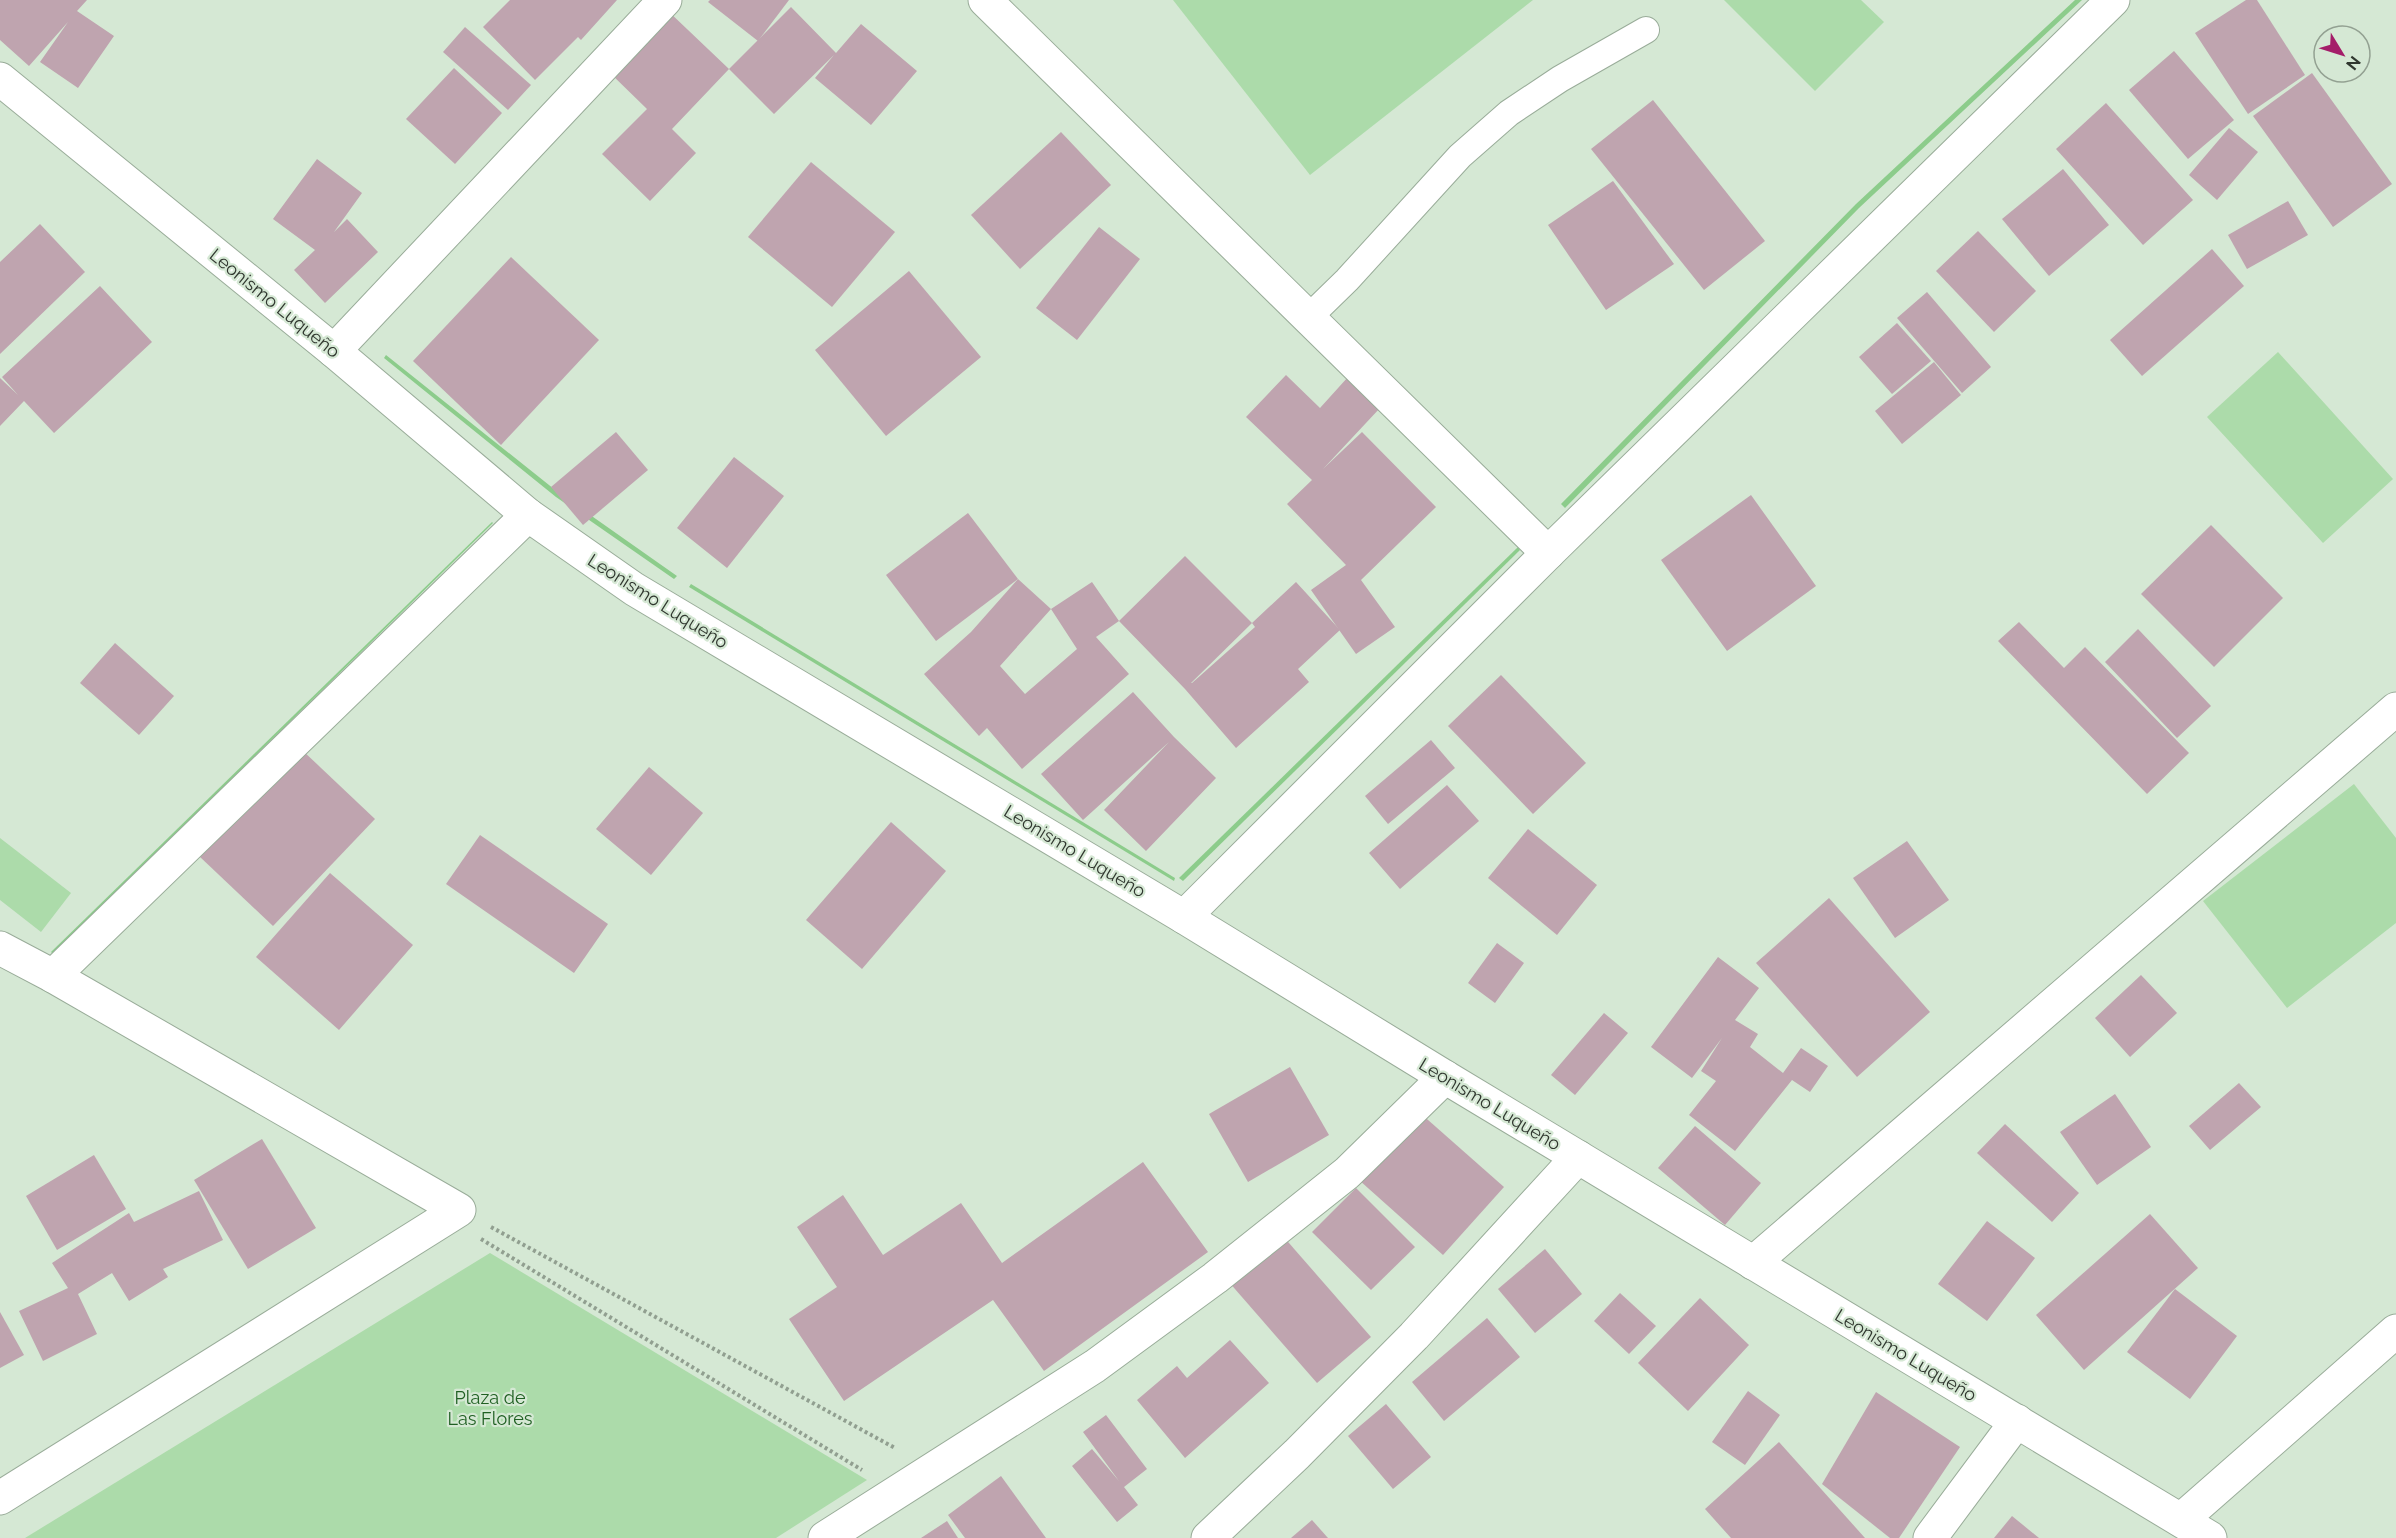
<svg xmlns="http://www.w3.org/2000/svg" width="2396" height="1538" font-family="Raleway,sans-serif">
<style>
.green{fill:#acdbaa}
.water{fill:#8ccc8b}
.building{fill:#bfa4af;fill-rule:evenodd}
.lines{fill:none;stroke-linecap:round;stroke-linejoin:round}
.service-casing{stroke:#99ac99;stroke-width:28}
.minor-casing{stroke:#99ac99;stroke-width:35}
.tertiary-casing{stroke:#99ac99;stroke-width:35}
.path{stroke:#919f90;stroke-width:4;stroke-dasharray:3 3;stroke-linecap:butt}
.service{stroke:#fff;stroke-width:26}
.minor{stroke:#fff;stroke-width:33}
.tertiary{stroke:#fff;stroke-width:33}
.labels{text-anchor:middle;dominant-baseline:central;stroke-width:4.5;stroke-linejoin:round;paint-order:stroke}
.street-label{font-size:18px;fill:#30372f;stroke:#d5e8d4}
.park-label{font-size:18px;fill:#206023;stroke:#d5e8d4}
</style>
<rect width="100%" height="100%" fill="#d5e8d4"/>
<g class="green">
<polygon points="1173,0 1533,0 1310,175"/>
<polygon points="1724,0 1861,0 1884,22 1815,91"/>
<polygon points="2278,352 2393,479 2323,543 2207,417"/>
<polygon points="2354,784 2396,838 2396,923 2287,1008 2203,901"/>
<polygon points="0,838 71,893 41,932 0,900"/>
<polygon points="490,1253 867,1480 776,1538 25,1538"/>
</g>
<g class="water">
<polygon points="2075,0 2082,0 1859,208 1565,508 1561,504 1856,204"/>
<polygon points="386,355 559,493 677,576 674,579 556,497 384,358"/>
<polygon points="492,522 493,523 53,954 51,952"/>
<polygon points="1518,547 1520,550 1183,881 1179,878"/>
<polygon points="691,584 1175,878 1174,881 689,587"/>
</g>
<g class="building">
<polygon points="0,0 87,0 77,11 114,36 78,88 40,62 68,22 29,66 0,40"/>
<polygon points="510,0 617,0 581,40 578,37 535,80 483,27"/>
<polygon points="710,0 789,0 758,41 708,2"/>
<polygon points="2246,0 2257,0 2305,75 2248,114 2195,33"/>
<polygon points="791,7 836,53 861,24 917,71 871,125 815,78 834,55 774,114 729,69"/>
<polygon points="667,10 729,69 672,129 696,153 650,201 602,154 647,109 608,71"/>
<polygon points="465,27 531,85 508,110 443,52"/>
<polygon points="2174,51 2234,120 2188,159 2129,90"/>
<polygon points="454,68 502,113 455,164 406,119"/>
<polygon points="2312,73 2392,184 2333,227 2253,116"/>
<polygon points="1653,100 1765,241 1704,290 1591,149"/>
<polygon points="2106,103 2193,200 2143,245 2056,149"/>
<polygon points="2229,128 2258,152 2217,200 2189,175"/>
<polygon points="1061,132 1111,185 1020,269 971,215"/>
<polygon points="317,159 362,193 334,232 347,219 378,252 325,303 294,270 315,250 273,219"/>
<polygon points="811,162 895,232 832,307 748,237"/>
<polygon points="2063,169 2109,225 2049,276 2002,219"/>
<polygon points="1613,181 1674,264 1606,310 1548,225"/>
<polygon points="2288,201 2308,235 2247,269 2228,235"/>
<polygon points="40,224 85,272 0,354 0,262"/>
<polygon points="1099,227 1140,259 1077,340 1036,308"/>
<polygon points="1978,231 2036,291 1994,332 1936,271"/>
<polygon points="2212,249 2244,286 2142,376 2110,340"/>
<polygon points="511,257 599,340 501,445 413,361"/>
<polygon points="909,271 981,357 886,436 815,350"/>
<polygon points="100,286 152,342 54,433 24,401 0,426 0,378 18,395 2,377"/>
<polygon points="1927,292 1991,367 1962,393 1897,318"/>
<polygon points="1897,323 1931,361 1892,394 1859,357"/>
<polygon points="1934,362 1961,395 1902,444 1875,411"/>
<polygon points="1286,375 1320,408 1348,377 1380,408 1323,469 1362,432 1436,507 1361,580 1395,627 1356,654 1311,590 1346,565 1287,504 1312,480 1246,417"/>
<polygon points="616,432 648,470 583,525 551,487"/>
<polygon points="734,457 784,496 727,568 677,528"/>
<polygon points="1751,495 1816,586 1727,651 1661,560"/>
<polygon points="968,513 1018,579 936,641 886,575"/>
<polygon points="2211,525 2283,598 2214,667 2141,594"/>
<path d="M 1185,556 L 1252,623 L 1296,582 L 1340,630 L 1298,669 L 1309,682 L 1236,748 L 1185,689 L 1119,621 ZM 1252,623 L 1255,627 L 1192,683 L 1191,683 Z"/>
<path d="M 1018,579 L 1051,609 L 1092,582 L 1119,621 L 1096,637 L 1129,674 L 1022,769 L 987,728 L 979,736 L 924,674 L 971,632 ZM 1051,609 L 1077,649 L 1025,694 L 1000,666 Z"/>
<polygon points="2019,622 2064,668 2085,647 2189,753 2147,794 1998,641"/>
<polygon points="2138,629 2211,706 2177,738 2105,662"/>
<polygon points="115,643 174,696 139,735 80,683"/>
<polygon points="1501,675 1586,763 1533,814 1448,726"/>
<polygon points="1133,692 1174,737 1216,778 1146,851 1104,810 1169,742 1083,820 1041,774"/>
<polygon points="1431,740 1455,768 1388,824 1365,796"/>
<polygon points="301,749 375,819 273,926 199,856"/>
<polygon points="649,767 703,813 651,875 596,829"/>
<polygon points="1447,785 1479,821 1400,889 1369,853"/>
<polygon points="891,822 946,871 862,969 806,920"/>
<polygon points="1528,829 1597,885 1557,935 1488,878"/>
<polygon points="480,835 608,924 574,973 446,884"/>
<polygon points="1907,841 1949,900 1895,938 1853,878"/>
<polygon points="330,873 413,945 339,1030 256,957"/>
<polygon points="1829,898 1930,1012 1857,1077 1756,963"/>
<polygon points="1497,943 1524,963 1495,1003 1468,983"/>
<polygon points="1718,957 1759,988 1735,1020 1758,1034 1750,1047 1783,1073 1801,1048 1828,1066 1810,1092 1792,1080 1735,1151 1689,1115 1716,1081 1701,1071 1722,1038 1692,1078 1651,1047"/>
<polygon points="2141,975 2177,1013 2130,1057 2095,1018"/>
<polygon points="1604,1013 1628,1033 1575,1095 1551,1075"/>
<polygon points="1290,1067 1329,1135 1248,1182 1209,1114"/>
<polygon points="2239,1083 2261,1107 2210,1150 2189,1126"/>
<polygon points="2115,1094 2151,1147 2097,1185 2060,1132"/>
<polygon points="1419,1112 1504,1187 1443,1255 1359,1180"/>
<polygon points="2005,1124 2079,1193 2052,1222 1977,1153"/>
<polygon points="1695,1126 1761,1183 1725,1225 1658,1168"/>
<polygon points="262,1139 316,1228 248,1269 194,1180"/>
<polygon points="94,1155 126,1209 57,1250 26,1196"/>
<polygon points="1143,1162 1208,1252 1044,1371 993,1300 844,1401 789,1319 837,1287 797,1227 843,1195 883,1255 961,1203 1002,1263"/>
<polygon points="1356,1188 1415,1247 1371,1290 1312,1232"/>
<polygon points="199,1191 223,1240 163,1269 168,1277 129,1301 112,1273 78,1294 97,1334 43,1361 19,1311 68,1288 52,1263 129,1213 134,1222"/>
<polygon points="2150,1214 2198,1268 2084,1370 2036,1315"/>
<polygon points="1987,1221 2035,1258 1987,1321 1938,1284"/>
<polygon points="1282,1235 1371,1337 1317,1383 1228,1281"/>
<polygon points="1545,1249 1582,1294 1535,1333 1498,1289"/>
<polygon points="2175,1289 2237,1336 2190,1399 2127,1352"/>
<polygon points="1620,1293 1656,1326 1629,1354 1594,1321"/>
<polygon points="1700,1298 1749,1345 1688,1411 1638,1363"/>
<polygon points="0,1312 24,1355 0,1368"/>
<polygon points="1487,1318 1520,1357 1444,1421 1412,1382"/>
<polygon points="1230,1340 1269,1383 1185,1458 1137,1400 1177,1366 1187,1378"/>
<polygon points="1748,1391 1780,1415 1745,1465 1712,1442"/>
<polygon points="1876,1392 1960,1447 1899,1538 1890,1538 1822,1484"/>
<polygon points="1386,1404 1431,1457 1393,1489 1348,1436"/>
<polygon points="1106,1415 1147,1469 1124,1487 1138,1505 1117,1522 1072,1466 1092,1449 1119,1481 1083,1432"/>
<polygon points="1779,1442 1865,1538 1731,1538 1705,1509"/>
<polygon points="1001,1476 1046,1538 965,1538 948,1515"/>
<polygon points="2012,1516 2039,1538 1994,1538"/>
<polygon points="1312,1520 1328,1538 1291,1538"/>
<polygon points="947,1521 958,1538 921,1538"/>
</g>
<g class="lines">
<g class="service-casing">
<polyline id="service" points="1308,318 1347,280 1460,156 1509,113 1560,79 1646,30"/>
</g>
<g class="minor-casing">
<g id="minor">
<polyline points="985,0 1548,553"/>
<polyline points="334,351 665,0"/>
<polyline points="1184,917 1548,553 2113,0"/>
<polyline points="0,948 53,976 459,1210 0,1498"/>
<polyline points="53,976 528,515"/>
<polyline points="1753,1263 2396,709"/>
<polyline points="2181,1520 2396,1331"/>
<polyline points="825,1538 1095,1366 1215,1278 1347,1173 1445,1077"/>
<polyline points="1208,1538 1297,1454 1414,1336 1578,1157"/>
<polyline points="1930,1538 2017,1421"/>
</g>
</g>
<g class="tertiary-casing">
<polyline id="tertiary" points="0,79 334,351 528,515 634,589 1184,917 1445,1077 2210,1538"/>
</g>
<g class="path">
<polyline points="491,1227 895,1448"/>
<polyline points="481,1239 862,1470"/>
</g>
<use href="#service" class="service"/>
<use href="#minor" class="minor"/>
<use href="#tertiary" class="tertiary"/>
</g>
<g class="labels">
<g class="street-label">
<text transform="translate(275 303) rotate(39)">Leonismo Luqueño</text>
<text transform="translate(658 601) rotate(32)">Leonismo Luqueño</text>
<text transform="translate(1075 851) rotate(31)">Leonismo Luqueño</text>
<text transform="translate(1490 1104) rotate(31)">Leonismo Luqueño</text>
<text transform="translate(1906 1355) rotate(31)">Leonismo Luqueño</text>
</g>
<g class="park-label">
<text x="490" y="1397">Plaza de<tspan x="490" dy="21">Las Flores</tspan></text>
</g>
</g>
<g transform="translate(2342 54) rotate(128)"><circle r="28" fill="#d5e8d4" stroke="#93a192" stroke-width="1.5"/>
<path d="M0-4.5L10 22L0 15L-10 22Z" fill="#a41d69"/>
<text y="-9" font-size="16" font-weight="bold" text-anchor="middle" fill="#30372f">N</text>
</g>
</svg>
